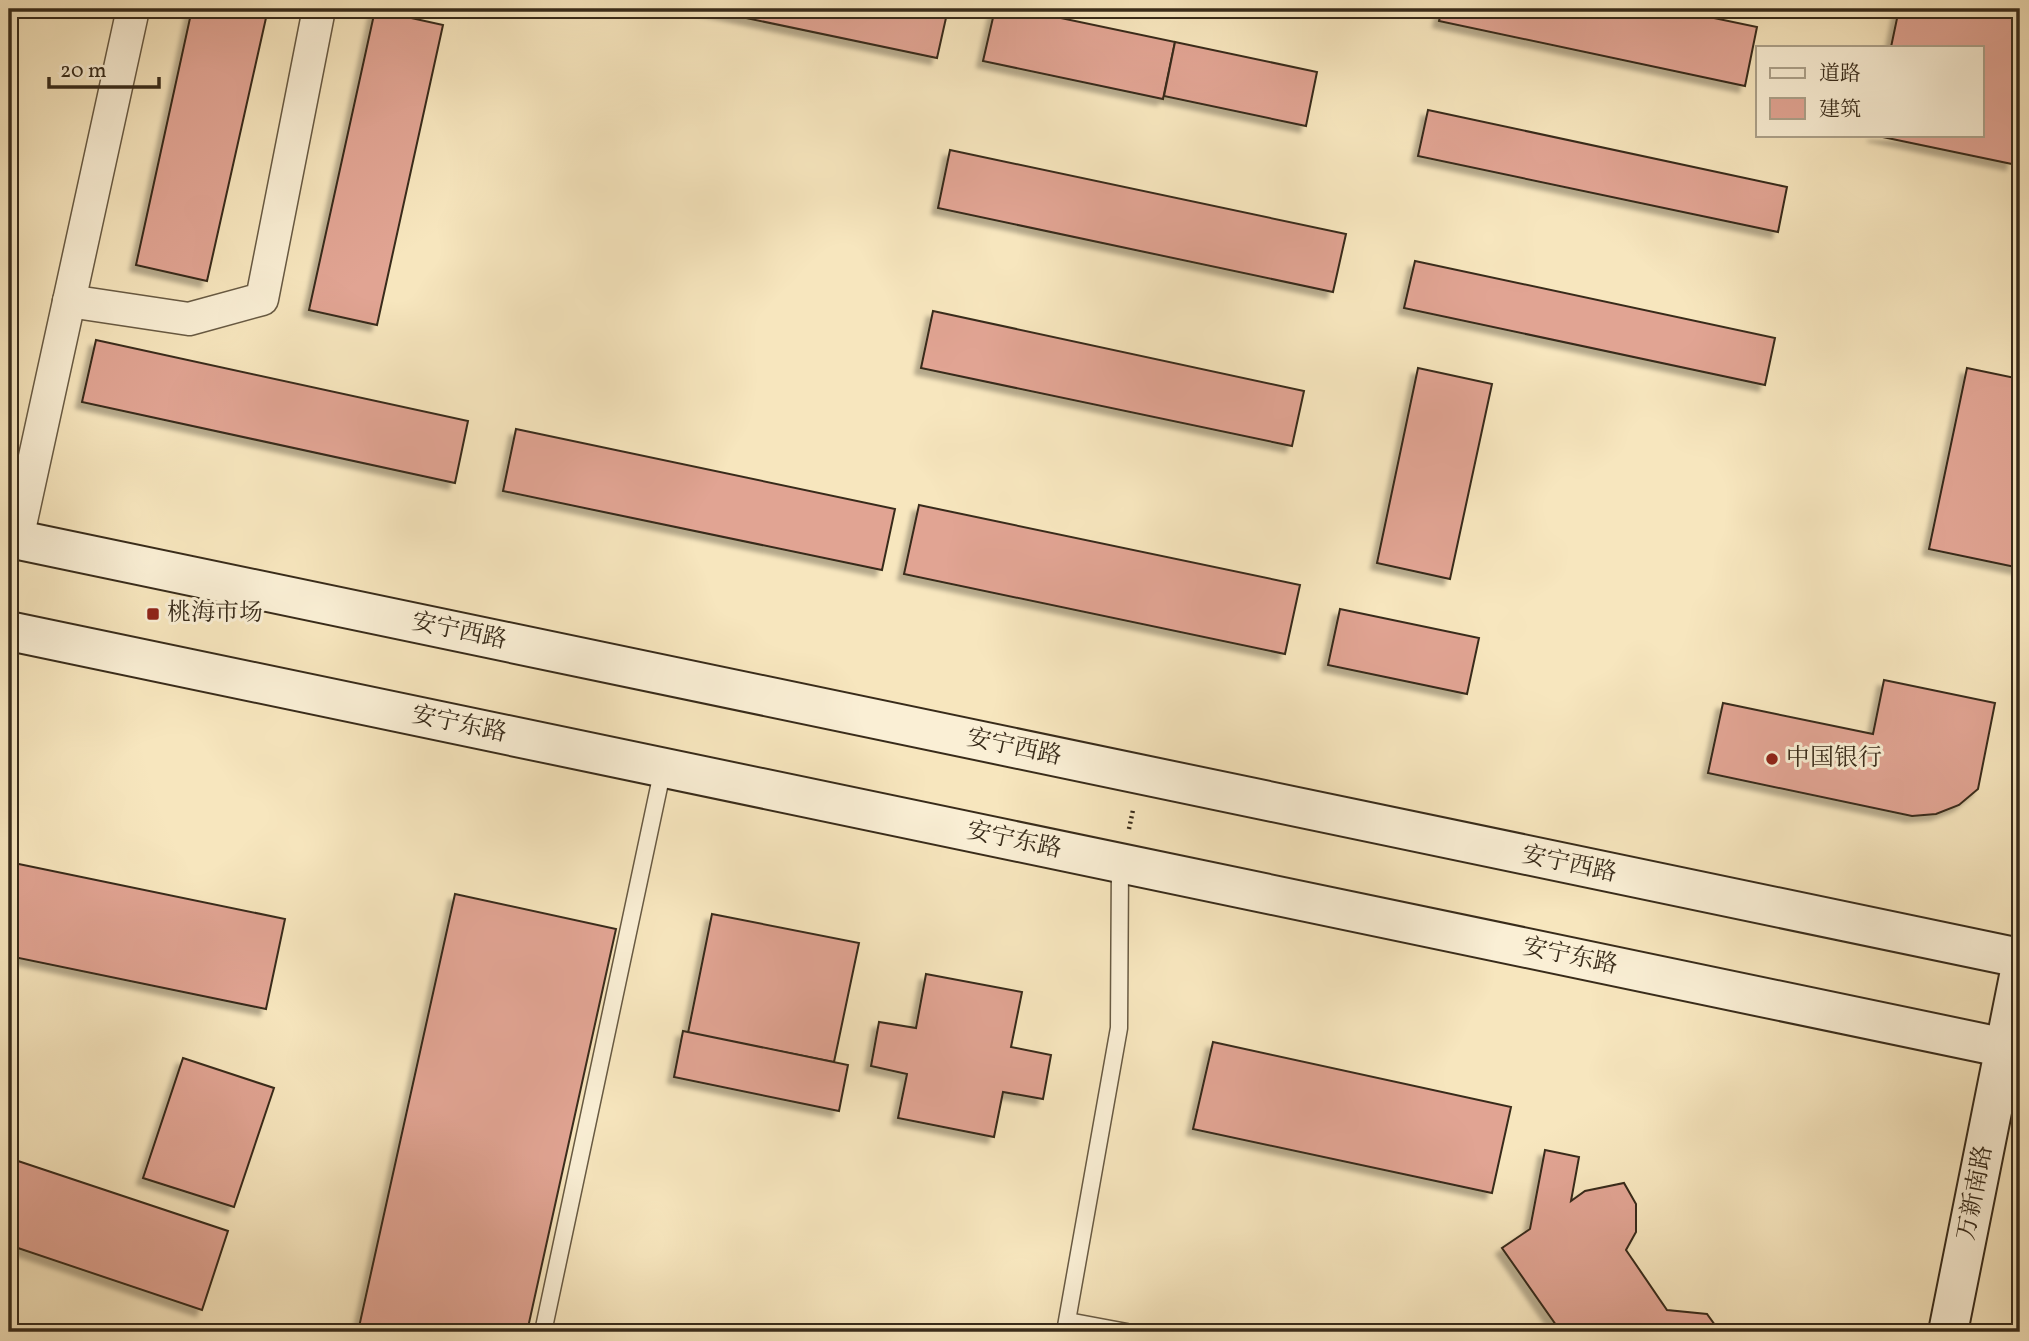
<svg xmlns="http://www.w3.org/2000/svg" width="2029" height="1341" font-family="Vollkorn,'Noto Serif SC',serif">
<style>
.building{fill:#e1a493;stroke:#382b1a;stroke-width:2;filter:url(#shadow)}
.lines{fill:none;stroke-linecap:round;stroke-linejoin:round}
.lane-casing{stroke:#685a43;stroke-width:19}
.street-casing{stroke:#685a43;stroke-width:35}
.secondary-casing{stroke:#382b1a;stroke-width:42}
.path{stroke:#382b1a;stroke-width:4.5;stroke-dasharray:2 3.5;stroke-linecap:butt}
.lane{stroke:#faefd5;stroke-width:16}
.street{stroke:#faefd5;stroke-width:32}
.secondary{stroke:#faefd5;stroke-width:38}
.poi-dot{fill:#8f2418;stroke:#faefd5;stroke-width:2.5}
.labels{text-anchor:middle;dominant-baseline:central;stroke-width:6;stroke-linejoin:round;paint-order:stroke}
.poi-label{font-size:24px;fill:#382b1a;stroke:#faefd5;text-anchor:start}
.street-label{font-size:24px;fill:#382b1a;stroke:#faefd5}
</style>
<defs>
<filter id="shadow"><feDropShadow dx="-6" dy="6" stdDeviation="2" flood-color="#0004"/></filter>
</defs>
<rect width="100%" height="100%" fill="#f7e6be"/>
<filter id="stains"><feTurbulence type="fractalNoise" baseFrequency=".00286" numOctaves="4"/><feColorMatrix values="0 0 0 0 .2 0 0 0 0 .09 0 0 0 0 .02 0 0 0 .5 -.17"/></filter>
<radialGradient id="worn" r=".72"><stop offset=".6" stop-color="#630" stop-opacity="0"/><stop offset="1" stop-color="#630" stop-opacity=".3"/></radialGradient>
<g class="building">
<polygon points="192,9 268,9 207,281 136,265"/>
<polygon points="703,9 948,9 937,58"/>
<polygon points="995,9 1018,9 1175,42 1163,99 983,61"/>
<polygon points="1442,9 1671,9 1757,27 1745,86 1439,21"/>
<polygon points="1899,9 2020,9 2020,125 2012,164 1873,135 1982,135 1982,47 1891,47"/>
<polygon points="375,10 443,25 377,325 309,310"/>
<polygon points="1175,42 1317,72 1306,126 1164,96"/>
<polygon points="1428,110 1787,187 1778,232 1418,156"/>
<polygon points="950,150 1346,234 1333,292 938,208"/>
<polygon points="1415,261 1775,338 1765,385 1404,308"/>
<polygon points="933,311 1304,391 1292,446 921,368"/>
<polygon points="96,340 468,421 455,483 82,402"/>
<polygon points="1418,368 1492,384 1450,579 1377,563"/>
<polygon points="1967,368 2020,379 2020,568 1929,549"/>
<polygon points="516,429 895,509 882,570 503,491"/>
<polygon points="919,505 1300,585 1285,654 904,574"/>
<polygon points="1340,609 1479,638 1467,694 1328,665"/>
<polygon points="1884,680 1995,703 1978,789 1959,805 1936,814 1912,816 1708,773 1723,703 1873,734"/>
<polygon points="9,862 285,919 266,1009 9,956"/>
<polygon points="455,894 616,929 527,1332 382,1332 359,1327"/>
<polygon points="712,914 859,943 834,1062 688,1033"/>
<polygon points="926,974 1022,992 1011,1047 1051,1055 1043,1099 1003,1092 994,1137 898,1118 907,1074 871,1066 879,1022 916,1028"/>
<polygon points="683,1031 848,1065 839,1111 674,1077"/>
<polygon points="1213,1042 1511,1107 1492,1193 1193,1129"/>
<polygon points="183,1058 274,1088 234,1207 143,1178"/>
<polygon points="1545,1150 1579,1157 1571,1201 1585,1191 1624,1183 1636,1204 1636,1232 1626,1250 1667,1310 1707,1314 1720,1332 1561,1332 1502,1248 1530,1229"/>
<polygon points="9,1158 228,1231 202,1310 9,1245"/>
</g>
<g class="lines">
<g class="lane-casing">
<g id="lane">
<polyline points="1068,1321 1127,1332"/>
<polyline points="543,1332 663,768"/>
<polyline points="1065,1332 1119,1028 1120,863"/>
</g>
</g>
<g class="street-casing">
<g id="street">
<polyline points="69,301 189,319 262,299 319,9"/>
<polyline points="17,539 133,9"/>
</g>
</g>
<g class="secondary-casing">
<g id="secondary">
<polyline points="9,538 2020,958"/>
<polyline points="9,631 2020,1051"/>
<polyline points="1948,1332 2020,971"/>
</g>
</g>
<polyline class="path" points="1129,829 1133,810"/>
<use href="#lane" class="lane"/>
<use href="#street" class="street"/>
<use href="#secondary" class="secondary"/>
</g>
<g class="poi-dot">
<rect x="146" y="607" width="14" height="14" rx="3.5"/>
<circle cx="1772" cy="759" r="7"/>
</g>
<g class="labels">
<g class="poi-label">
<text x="167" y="614">桃海市场</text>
<text x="1786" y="759">中国银行</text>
</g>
<g class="street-label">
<text transform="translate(459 632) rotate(12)">安宁西路</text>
<text transform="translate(459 725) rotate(12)">安宁东路</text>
<text transform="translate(1014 748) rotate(12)">安宁西路</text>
<text transform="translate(1014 841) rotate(12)">安宁东路</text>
<text transform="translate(1569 865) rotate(12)">安宁西路</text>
<text transform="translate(1570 957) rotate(12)">安宁东路</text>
<text transform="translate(1976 1193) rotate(-79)">万新南路</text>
</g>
</g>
<rect width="2029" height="1341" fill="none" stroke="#f7e6be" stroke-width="35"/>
<rect x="10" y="10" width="2008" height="1320" fill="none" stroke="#382b1a" stroke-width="3.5"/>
<rect x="18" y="18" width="1994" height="1306" fill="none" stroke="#382b1a" stroke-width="2"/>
<rect x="1756" y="46" width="228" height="91" fill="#faefd5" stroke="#aca18a" stroke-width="2"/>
<rect x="1770" y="68" width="35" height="10" fill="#faefd5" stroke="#aca18a" stroke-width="2"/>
<text x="1819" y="80" font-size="21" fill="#382b1a">道路</text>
<rect x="1770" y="98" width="35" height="21" fill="#e1a493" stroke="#aca18a" stroke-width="2"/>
<text x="1819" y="116" font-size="21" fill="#382b1a">建筑</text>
<path d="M49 77v10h110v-10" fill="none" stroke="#382b1a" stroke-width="3.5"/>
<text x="60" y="77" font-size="21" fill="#382b1a" stroke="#faefd5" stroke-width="5" paint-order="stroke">20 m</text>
<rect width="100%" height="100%" filter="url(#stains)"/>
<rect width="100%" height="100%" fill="url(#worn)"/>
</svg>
